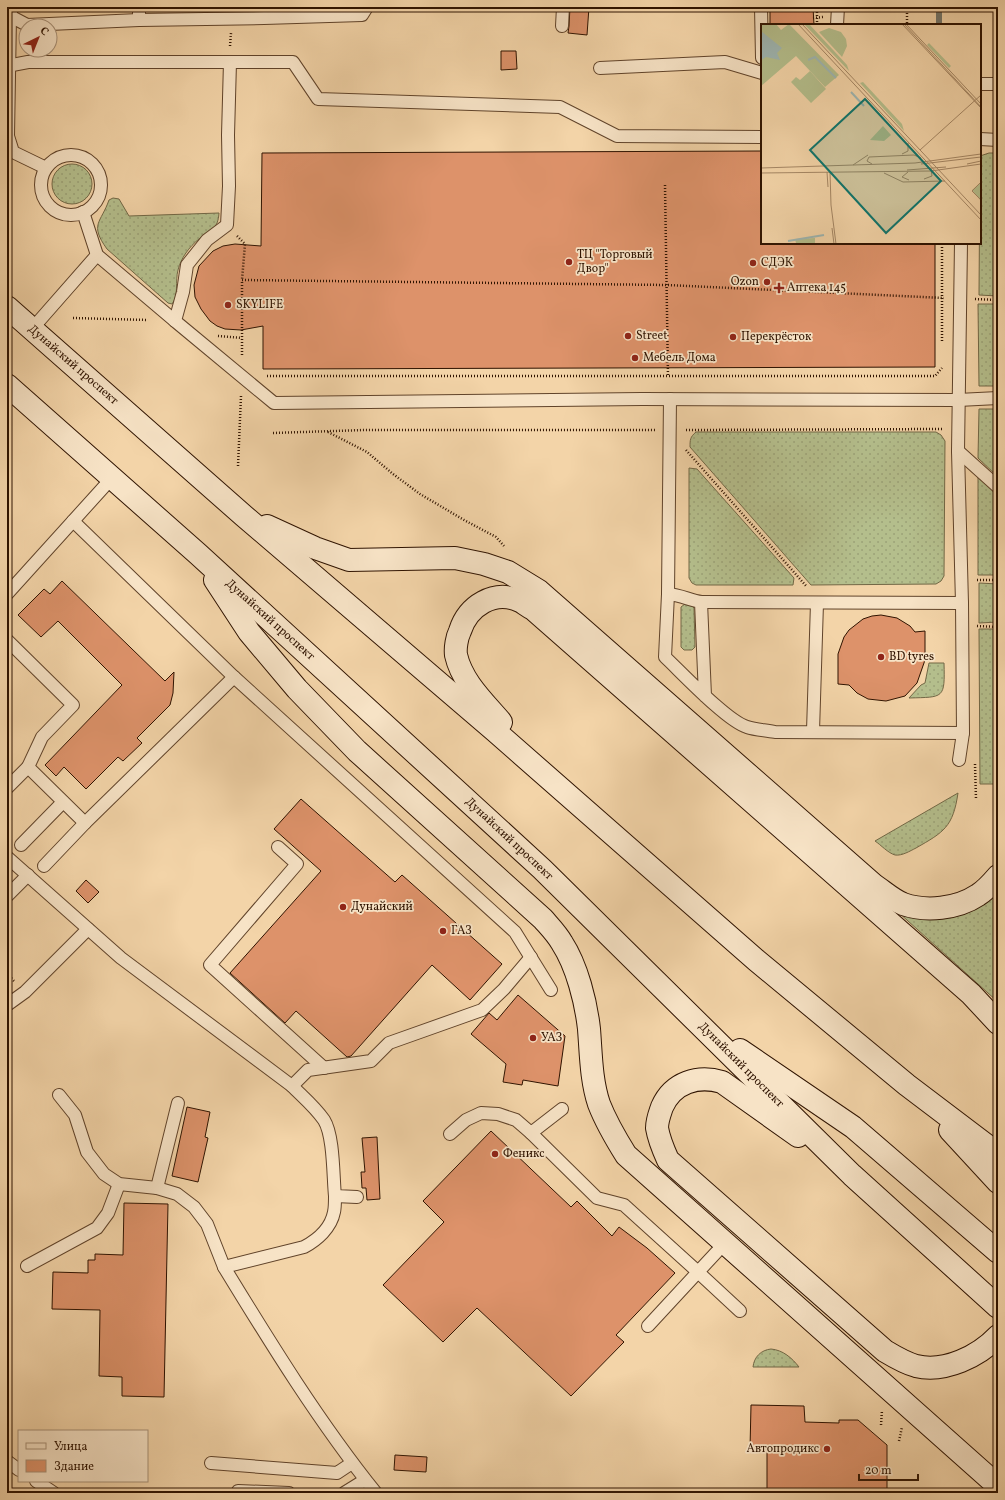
<svg xmlns="http://www.w3.org/2000/svg" width="1005" height="1500" font-family="Vollkorn,serif">
<style>
.grass{fill:url(#grass-dots);stroke:#726846}
.lines{fill:none;stroke-linecap:round;stroke-linejoin:round}
.stream{stroke:#72756b;stroke-width:6}
.building{fill:#dd926a;stroke:#2f1300}
.lane-casing{stroke:#60432a;stroke-width:14}
.secondary-casing{stroke:#2f1300;stroke-width:24}
.path{stroke:#2f1300;stroke-width:2.5;stroke-dasharray:1 2;stroke-linecap:butt}
.lane{stroke:#f7e3c6;stroke-width:12}
.secondary{stroke:#f7e3c6;stroke-width:22}
.poi-dot{fill:#8f2418;stroke:#f7e3c6;stroke-width:1.5}
.labels{text-anchor:middle;dominant-baseline:central;stroke-width:3.5;stroke-linejoin:round;paint-order:stroke}
.poi-label{font-size:12px;fill:#2f1300;stroke:#f7e3c6;text-anchor:start}
.street-label{font-size:12px;fill:#2f1300;stroke:#f7e3c6}
.inset-river{fill:none;stroke:#9eb6b2;stroke-width:2}
.inset-road{fill:none;stroke:#a58765;stroke-width:1}
.view{fill:#0f766e;fill-opacity:0.15;stroke:#0f766e;stroke-width:2}
.inset-edge{fill:none;stroke:#2f1300;stroke-width:2}
</style>
<defs>
<pattern id="grass-dots" width="8" height="8" patternUnits="userSpaceOnUse"><rect width="8" height="8" fill="#b4be8c"/><path d="M2 2h.1M6 6h.1" fill="none" stroke="#9ba277" stroke-width="1.8" stroke-linecap="round"/></pattern>
</defs>
<rect width="100%" height="100%" fill="#f3d4a8"/>
<filter id="stains"><feTurbulence type="fractalNoise" baseFrequency=".005" numOctaves="4"/><feColorMatrix values="0 0 0 0 .2 0 0 0 0 .09 0 0 0 0 .02 0 0 0 .5 -.17"/></filter>
<radialGradient id="worn" r=".72"><stop offset=".6" stop-color="#630" stop-opacity="0"/><stop offset="1" stop-color="#630" stop-opacity=".3"/></radialGradient>
<g class="grass">
<polygon points="989,153 998,153 998,296 979,295 980,156"/>
<circle cx="72" cy="184" r="20"/>
<path d="M 113,198 L 119,199 L 129,216 L 219,213 C 218,230 210,230 199,239 C 189,247 181,258 178,270 C 175,281 179,296 172,304 L 168,303 L 107,249 C 89,224 101,223 109,200 Z"/>
<polygon points="978,304 998,304 998,386 979,386"/>
<polygon points="979,409 998,409 998,477 978,458"/>
<path d="M 696,432 L 936,432 L 941,435 L 945,441 L 944,576 L 941,581 L 936,584 L 811,585 L 690,447 C 690,440 690,437 696,432 Z"/>
<polygon points="689,468 697,469 794,578 793,585 696,585 692,583 689,578"/>
<polygon points="978,476 998,494 998,575 978,575"/>
<polygon points="979,583 998,584 998,622 979,623"/>
<polygon points="685,604 692,606 694,608 695,647 692,650 684,650 681,647 681,607"/>
<polygon points="979,629 998,629 998,784 980,784"/>
<path d="M 929,663 L 944,663 C 945,699 944,697 909,698 L 921,685 L 925,683 Z"/>
<path d="M 958,793 C 953,827 944,832 916,848 C 910,851 902,856 895,855 C 888,853 881,845 875,841 Z"/>
<polygon points="998,890 998,1002 888,903"/>
<path d="M 771,1349 C 783,1350 792,1358 799,1367 L 753,1367 C 754,1357 761,1350 771,1349 Z"/>
</g>
<g class="lines">
<polyline class="stream" points="939,7 939,25"/>
</g>
<g class="building">
<polygon points="570,7 589,7 587,35 568,33 569,26"/>
<polygon points="770,7 813,7 814,25 770,25"/>
<polygon points="501,51 516,51 517,69 501,70"/>
<polygon points="762,151 762,243 935,243 935,367 263,369 263,326 241,330 225,329 217,326 210,321 201,309 195,297 194,285 199,266 213,251 223,246 235,244 261,246 262,153"/>
<polygon points="62,581 165,681 174,672 173,693 170,705 137,738 142,743 123,761 118,757 86,789 64,767 56,776 45,765 122,685 58,621 41,637 18,615 44,589 50,594"/>
<polygon points="881,615 897,618 910,626 915,632 925,631 925,660 917,683 905,696 886,701 868,699 857,693 849,685 838,684 838,654 844,637 849,630 863,619 872,616"/>
<polygon points="301,799 395,882 402,875 502,964 470,1000 432,965 351,1056 347,1057 296,1011 285,1023 230,973 321,871 274,829"/>
<polygon points="86,880 99,892 88,903 76,891"/>
<polygon points="518,995 565,1036 558,1086 523,1080 522,1085 503,1082 506,1064 471,1034 489,1013 497,1020"/>
<polygon points="187,1107 210,1112 205,1137 208,1138 198,1182 172,1176"/>
<polygon points="491,1131 571,1207 577,1201 612,1236 619,1227 647,1248 675,1273 616,1335 624,1342 571,1396 477,1308 443,1342 383,1285 444,1222 423,1201"/>
<polygon points="377,1137 380,1199 367,1200 366,1188 362,1188 361,1172 365,1172 362,1138"/>
<polygon points="124,1203 168,1204 164,1397 122,1396 122,1377 99,1376 100,1310 52,1309 53,1272 88,1273 88,1260 95,1260 95,1254 123,1255"/>
<polygon points="751,1405 804,1406 805,1422 839,1423 839,1420 858,1420 887,1445 887,1493 767,1493 767,1449 750,1449"/>
<polygon points="395,1455 427,1457 426,1472 394,1470"/>
</g>
<g class="lines">
<g class="lane-casing">
<g id="lane">
<polyline points="12,7 10,16 8,136 13,152 46,168"/>
<polyline points="761,7 762,58"/>
<polyline points="10,16 27,25 139,20 264,18 362,15 367,7"/>
<polyline points="139,20 139,7"/>
<polyline points="837,25 838,7"/>
<polyline points="562,26 563,7"/>
<polyline points="230,62 228,135 229,186 227,225 207,240 187,265 183,292 175,321 274,403 642,399 958,400 998,398"/>
<polyline points="7,66 28,62 293,62 318,99 560,107 617,136 762,137"/>
<polyline points="600,68 725,62 762,73"/>
<polyline points="980,84 998,84"/>
<polyline points="980,139 998,140"/>
<circle cx="71" cy="185" r="30"/>
<polyline points="83,212 97,255 175,321"/>
<polyline points="32,329 97,255"/>
<polyline points="958,451 998,487"/>
<polyline points="73,521 234,677 515,932 551,990"/>
<polyline points="7,594 111,479"/>
<polyline points="668,594 670,399"/>
<polyline points="701,602 962,603"/>
<polyline points="7,640 73,705 42,737 28,767 85,823 234,677"/>
<path d="M 705,696 L 701,602 C 690,600 680,595 668,594 L 665,657 C 682,673 727,721 747,727 C 756,730 766,730 775,732 L 963,733"/>
<polyline points="813,731 817,603"/>
<polyline points="959,760 963,733 962,603 958,451 961,243"/>
<polyline points="7,788 28,767"/>
<polyline points="21,845 63,802"/>
<polyline points="278,847 297,864 210,965 324,1068"/>
<path d="M 7,857 L 121,958 L 292,1086 C 303,1097 315,1107 324,1120 C 334,1136 333,1177 335,1196 L 357,1197"/>
<polyline points="44,866 85,823"/>
<polyline points="7,896 28,875"/>
<polyline points="7,1005 25,992 88,929"/>
<polyline points="292,1086 308,1070 371,1061 389,1043 482,1010 504,989 531,957"/>
<polyline points="59,1095 75,1115 87,1152 104,1174 119,1184 157,1188 177,1194 194,1207 207,1224 224,1267"/>
<polyline points="531,1133 597,1198 624,1205 698,1272 648,1326"/>
<polyline points="450,1134 466,1120 481,1113 498,1114 516,1120 531,1133 562,1109"/>
<polyline points="157,1188 178,1103"/>
<path d="M 335,1196 C 335,1201 335,1208 334,1212 C 331,1228 317,1240 304,1247 L 224,1267 C 271,1344 319,1422 376,1493"/>
<polyline points="725,1243 698,1272 740,1311"/>
<polyline points="27,1266 97,1228 108,1213 119,1184"/>
<polyline points="7,1461 19,1470"/>
<polyline points="211,1463 337,1473 352,1463"/>
<polyline points="36,1481 54,1493"/>
<polyline points="238,1491 289,1493"/>
<polyline points="344,1493 365,1480"/>
</g>
</g>
<g class="secondary-casing">
<g id="secondary">
<polyline points="7,307 244,516 495,731 756,960 907,1085 998,1154"/>
<polyline points="7,385 198,554 542,869 852,1175 998,1307"/>
<path d="M 267,526 L 315,548 L 349,560 L 455,558 L 484,564 L 508,572 L 539,591 L 874,885 C 883,891 893,900 903,904 C 926,912 957,909 978,895 C 986,890 992,883 998,876"/>
<path d="M 215,580 L 249,632 L 297,689 L 357,751 L 543,919 C 550,927 557,934 562,943 C 577,966 586,1002 589,1029 C 591,1054 591,1080 599,1104 C 606,1122 616,1139 626,1155 L 998,1486"/>
<path d="M 501,722 C 484,702 462,682 456,655 C 455,648 457,637 460,631 C 468,606 494,589 520,601 C 524,603 528,607 533,609 L 971,994 L 998,1023"/>
<polyline points="740,1050 853,1127 998,1252"/>
<polyline points="950,1130 998,1182"/>
<path d="M 798,1136 L 722,1082 C 698,1075 673,1082 662,1107 C 660,1113 657,1120 657,1128 C 659,1140 663,1149 668,1160 L 885,1351 C 895,1357 905,1363 916,1366 C 945,1373 979,1356 998,1336"/>
</g>
</g>
<g class="path">
<polyline points="907,7 907,25"/>
<polyline points="813,18 823,17"/>
<polyline points="817,25 817,7"/>
<polyline points="230,46 231,33"/>
<polyline points="665,185 668,377"/>
<polyline points="237,236 245,244 242,280"/>
<polyline points="975,299 998,300"/>
<polyline points="73,318 148,320"/>
<polyline points="218,336 242,338"/>
<polyline points="942,341 942,243"/>
<polyline points="242,355 242,280 667,285 944,298"/>
<polyline points="267,376 935,376 942,368"/>
<polyline points="686,430 943,429"/>
<polyline points="328,432 367,452 393,474 420,494 464,520 496,537 504,546"/>
<polyline points="273,433 364,430 655,430"/>
<polyline points="686,450 807,587"/>
<polyline points="238,466 241,396"/>
<polyline points="977,580 998,580"/>
<polyline points="977,626 998,627"/>
<polyline points="975,764 976,799"/>
<polyline points="7,974 14,981"/>
<polyline points="881,1425 882,1410"/>
<polyline points="899,1441 902,1427"/>
</g>
<use href="#lane" class="lane"/>
<use href="#secondary" class="secondary"/>
</g>
<g class="poi-dot">
<circle cx="569" cy="262" r="4"/>
<circle cx="753" cy="263" r="4"/>
<circle cx="767" cy="282" r="4"/>
<path d="M777 282h4v4h4v4h-4v4h-4v-4h-4v-4h4z"/>
<circle cx="228" cy="305" r="4"/>
<circle cx="628" cy="336" r="4"/>
<circle cx="733" cy="337" r="4"/>
<circle cx="635" cy="358" r="4"/>
<circle cx="881" cy="657" r="4"/>
<circle cx="343" cy="907" r="4"/>
<circle cx="443" cy="931" r="4"/>
<circle cx="533" cy="1038" r="4"/>
<circle cx="495" cy="1154" r="4"/>
<circle cx="827" cy="1449" r="4"/>
</g>
<g class="labels">
<g class="poi-label">
<text x="577" y="255">ТЦ "Торговый<tspan x="577" dy="14">Двор"</tspan></text>
<text x="761" y="263">СДЭК</text>
<text x="759" y="282" text-anchor="end">Ozon</text>
<text x="787" y="288">Аптека 145</text>
<text x="236" y="305">SKYLIFE</text>
<text x="636" y="336">Street</text>
<text x="741" y="337">Перекрёсток</text>
<text x="643" y="358">Мебель Дома</text>
<text x="889" y="657">BD tyres</text>
<text x="351" y="907">Дунайский</text>
<text x="451" y="931">ГАЗ</text>
<text x="541" y="1038">УАЗ</text>
<text x="503" y="1154">Феникс</text>
<text x="819" y="1449" text-anchor="end">Автопродикс</text>
</g>
<g class="street-label">
<text transform="translate(73 365) rotate(41)">Дунайский проспект</text>
<text transform="translate(270 620) rotate(42)">Дунайский проспект</text>
<text transform="translate(509 839) rotate(43)">Дунайский проспект</text>
<text transform="translate(741 1065) rotate(45)">Дунайский проспект</text>
</g>
</g>
<g transform="translate(761 24)">
<rect width="220" height="220" fill="#f3d4a8"/>
<path d="M 43,0 L 48,0 L 86,41 L 88,47 ZM 168,19 L 190,42 L 188,44 L 166,21 ZM 102,58 L 141,100 L 143,107 L 99,59 ZM 122,102 L 130,111 L 123,117 L 109,116 ZM 220,158 L 220,176 L 219,176 L 211,166 ZM 54,214 L 54,219 L 35,219 L 34,215 Z" fill="#b4be8c"/>
<path d="M 0,0 L 15,0 L 20,6 L 28,0 L 78,51 L 64,63 L 35,32 L 0,62 ZM 68,4 L 80,8 L 85,15 L 86,22 L 81,33 L 58,8 Z" fill="#b4be8c"/>
<path d="M 49,47 L 65,65 L 50,79 L 30,58 L 35,53 L 39,56 Z" fill="#b4be8c"/>
<path d="M 0,7 L 21,24 L 16,29 L 19,36 L 5,33 L 0,36 Z" fill="#9eb6b2"/>
<path class="inset-river" d="M 47,36 L 54,33 L 75,54M 90,68 L 103,82M 27,217 L 63,211"/>
<path class="inset-road" d="M 37,0 L 220,196M 41,0 L 220,191M 141,0 L 220,84M 143,0 L 220,83M 145,0 L 220,80M 159,126 L 220,71M 141,130 L 147,127 L 147,119M 111,140 L 106,137 L 108,133 L 153,131 L 160,134M 160,140 L 220,133M 206,140 L 220,137M 92,141 L 107,131M 0,144 L 154,139 L 220,130M 146,146 L 185,143M 66,148 L 67,163M 69,148 L 70,181 L 75,220M 147,148 L 141,153 L 148,156M 0,149 L 170,147 L 220,140M 123,149 L 142,158 L 184,157M 163,155 L 171,152 L 170,145M 220,158 L 211,167 L 220,176M 71,204 L 73,220"/>
<path class="view" d="M 104,75 L 180,157 L 125,209 L 49,126 Z"/>
<rect width="220" height="220" class="inset-edge"/>
</g>
<rect width="1005" height="1500" fill="none" stroke="#f3d4a8" stroke-width="24"/>
<rect x="8" y="8" width="989" height="1484" fill="none" stroke="#2f1300" stroke-width="2"/>
<rect x="12" y="12" width="981" height="1476" fill="none" stroke="#2f1300"/>
<rect x="18" y="1430" width="130" height="52" fill="#f7e3c6" stroke="#a79077"/>
<rect x="26" y="1443" width="20" height="6" fill="#f7e3c6" stroke="#a79077"/>
<text x="54" y="1450" font-size="12" fill="#2f1300">Улица</text>
<rect x="26" y="1460" width="20" height="12" fill="#dd926a" stroke="#a79077"/>
<text x="54" y="1470" font-size="12" fill="#2f1300">Здание</text>
<g transform="translate(38 38) rotate(43)"><circle r="19" fill="#f7e3c6" stroke="#a79077"/>
<path d="M0-3L7 15L0 10L-7 15Z" fill="#8f2418"/>
<text y="-6" font-size="11" font-weight="bold" text-anchor="middle" fill="#2f1300">С</text>
</g>
<path d="M859 1474v6h59v-6" fill="none" stroke="#2f1300" stroke-width="2"/>
<text x="865" y="1474" font-size="12" fill="#2f1300" stroke="#f7e3c6" stroke-width="3" paint-order="stroke">20 m</text>
<rect width="100%" height="100%" filter="url(#stains)"/>
<rect width="100%" height="100%" fill="url(#worn)"/>
</svg>
